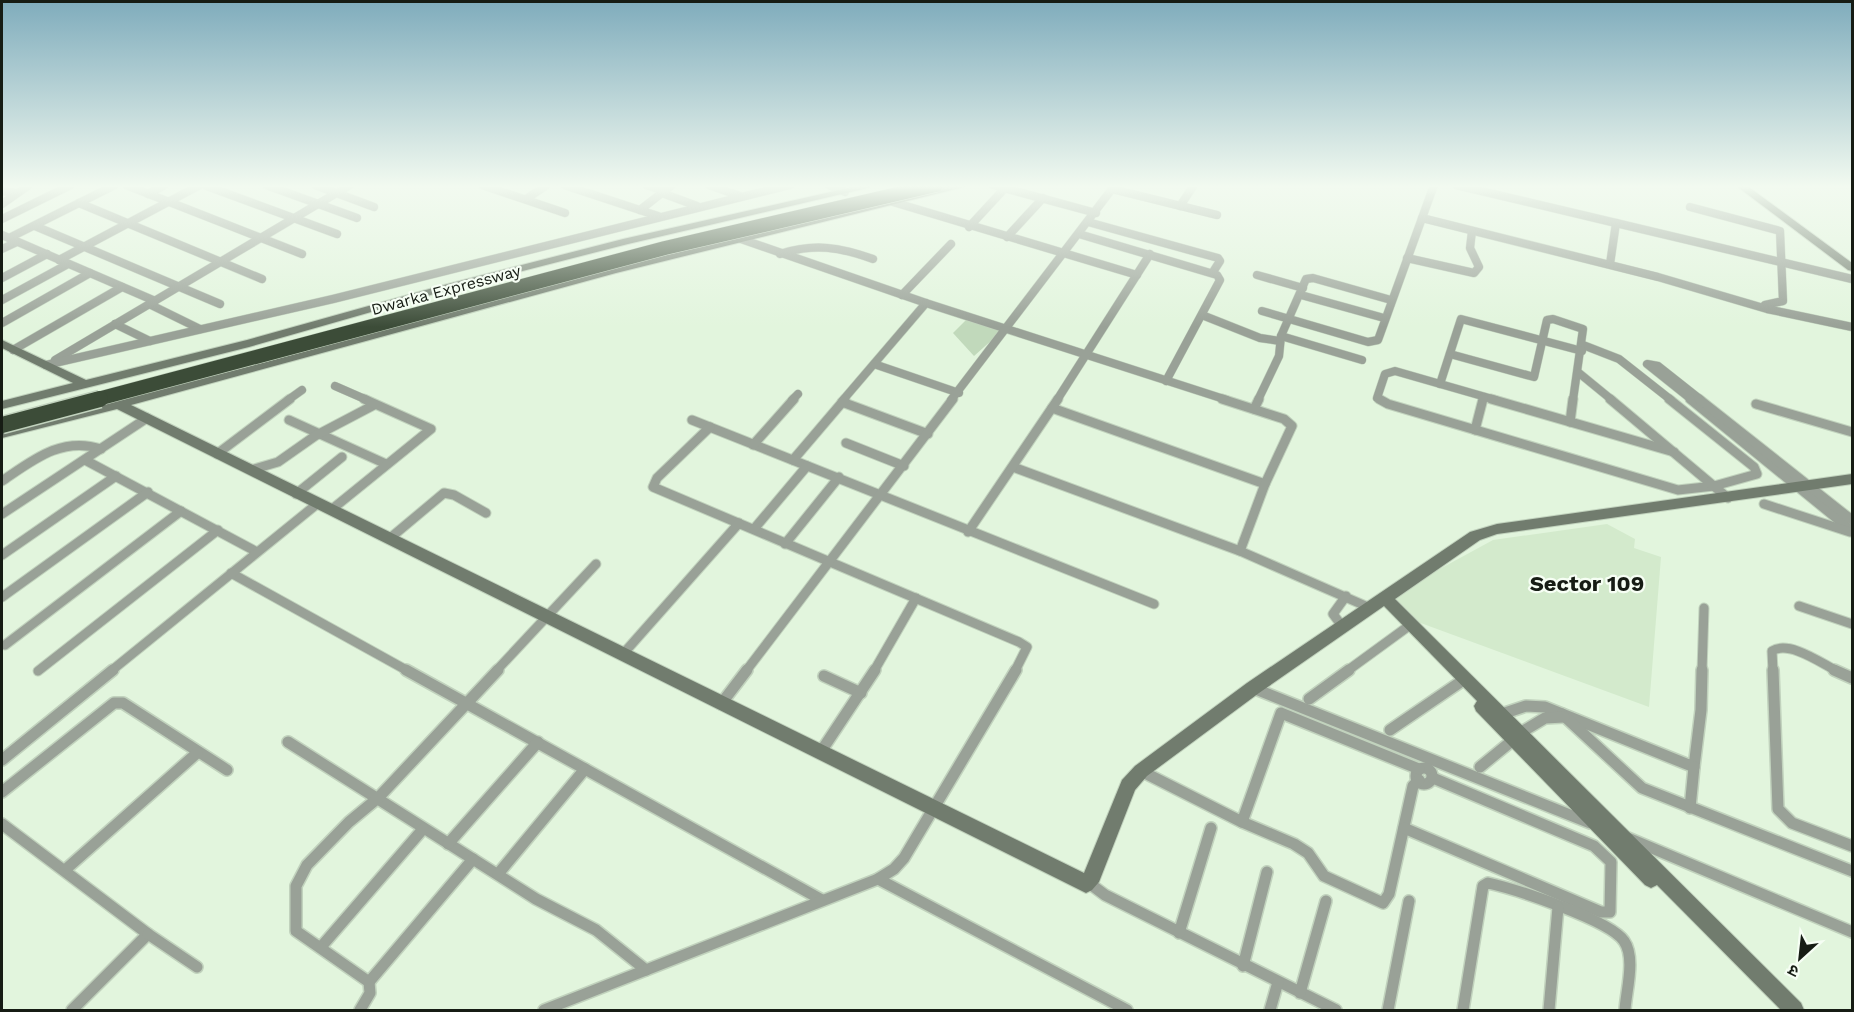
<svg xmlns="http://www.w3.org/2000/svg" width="1854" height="1012" font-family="'Work Sans','Noto Sans Devanagari',sans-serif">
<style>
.built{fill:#d3eacc}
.green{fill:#c1d9bb}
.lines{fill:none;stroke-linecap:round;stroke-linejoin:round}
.street-far2-casing{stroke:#c1d2bd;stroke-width:9}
.street-far1-casing{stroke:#c1d2bd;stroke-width:11}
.street-casing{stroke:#c1d2bd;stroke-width:14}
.secondary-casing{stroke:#c1d2bd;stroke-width:2}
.street-far2{stroke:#99a197;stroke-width:8}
.street-far1{stroke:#99a197;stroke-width:9}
.street{stroke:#99a197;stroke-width:11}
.secondary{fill:#717c6e;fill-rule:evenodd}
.highway-bridge-far1-casing{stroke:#c1d2bd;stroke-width:15;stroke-linecap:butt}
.highway-bridge-casing{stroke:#c1d2bd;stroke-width:19;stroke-linecap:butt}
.highway-bridge-far1{stroke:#3c4c38;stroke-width:14}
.highway-bridge{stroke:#3c4c38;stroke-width:16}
.labels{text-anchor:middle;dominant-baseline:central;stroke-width:4.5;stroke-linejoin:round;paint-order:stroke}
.street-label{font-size:16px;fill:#161c14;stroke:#f6fef4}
.district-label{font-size:22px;font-weight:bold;fill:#161c14;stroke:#f6fef4}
</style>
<rect width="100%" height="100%" fill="#e2f5dd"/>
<polygon class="built" points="1607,524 1635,539 1634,548 1661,557 1649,707 1418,622 1393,597 1425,577 1493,540"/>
<polygon class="green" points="966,320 1002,331 974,356 953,333"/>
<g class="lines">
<g class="street-far2-casing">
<g id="street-far2">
<polyline points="126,185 302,254"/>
<polyline points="204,185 337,234"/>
<polyline points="266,185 357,218"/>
<polyline points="315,185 374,207"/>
<polyline points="482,185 565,213"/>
<polyline points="564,185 658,216"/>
<polyline points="646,185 665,191"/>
<polyline points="709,185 740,196"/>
<polyline points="829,185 845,192"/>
<polyline points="993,185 1096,213"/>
<polyline points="1456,185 1616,223"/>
<polyline points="1112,189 1217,215"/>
<polyline points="2,191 17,193"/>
<polyline points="662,193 697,206"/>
<polyline points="148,194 165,185"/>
<polyline points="526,199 547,185"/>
<polyline points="893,202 1137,275"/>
<polyline points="79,203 262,279"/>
<polyline points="2,204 29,185"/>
<polyline points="1180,206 1194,185"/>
<polyline points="1690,207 1780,231 1783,301 1765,305"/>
<polyline points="640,210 672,185"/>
<polyline points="1422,218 1658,277 1767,309 1852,327"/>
<polyline points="2,219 71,185"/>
<polyline points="1088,222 1218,258 1220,261 1213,272"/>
<polyline points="35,226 220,304"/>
<polyline points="969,227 1005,188"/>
<polyline points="1079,234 1217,275 1220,280 1166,381"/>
<polyline points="2,235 155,301"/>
<polyline points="1007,237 1043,198"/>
<polyline points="9,238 115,185"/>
<polyline points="741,239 926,303 843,400"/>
<polyline points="2,249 17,242"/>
<path d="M 780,254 C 814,243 840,247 873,259"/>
<polyline points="1407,258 1474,273 1479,267 1470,248 1472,231"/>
<polyline points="59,260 200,185"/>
<polyline points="1610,264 1616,223 1852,279"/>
<polyline points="1257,275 1303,288"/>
<polyline points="2,278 47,254"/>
<polyline points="902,295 951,244"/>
<polyline points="1301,295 1384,318"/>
<polyline points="2,300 68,264"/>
<polyline points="926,303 1227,400"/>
<polyline points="149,304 200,329"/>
<polyline points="1262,311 1368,342 1378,340 1434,185"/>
<polyline points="1202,315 1260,338 1280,341"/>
<polyline points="2,323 90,273"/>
<polyline points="115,324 150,341"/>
<polyline points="1281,336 1362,360"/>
<polyline points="1583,345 1619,359 1671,400"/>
<polyline points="13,350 122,287"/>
<polyline points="1450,354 1534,377 1547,320 1553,319 1583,329 1573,400"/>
<polyline points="55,360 350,185"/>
<polyline points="874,364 959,393"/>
<polyline points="46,365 333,299 790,185"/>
<polyline points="1579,373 1612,400"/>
<polyline points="1440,384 1461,319 1582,351"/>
<polyline points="335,386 367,400"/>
<polyline points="288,400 302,390"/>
<polyline points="792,400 798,394"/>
<polyline points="951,400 1115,185"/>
<polyline points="1057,400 1150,254"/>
<polyline points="1258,400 1279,356 1281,336 1306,279 1313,278 1391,300"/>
<polyline points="1381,400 1377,398 1385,374 1395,371 1496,400"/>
<polyline points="1483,400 1484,397"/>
<polyline points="1692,400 1647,364 1658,366 1701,400"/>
</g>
</g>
<g class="street-far1-casing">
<g id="street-far1">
<polyline points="1379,399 1388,404 1678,490 1714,486 1757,474 1754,467 1669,399"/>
<polyline points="1491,399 1674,452"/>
<polyline points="1610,399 1728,498"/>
<polyline points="1690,399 1852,531"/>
<polyline points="1699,399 1852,520"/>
<polyline points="842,402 928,434"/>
<polyline points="1756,404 1852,432"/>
<polyline points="1052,408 1265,484"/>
<polyline points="1254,409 1259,399"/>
<polyline points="289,420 386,464"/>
<polyline points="692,420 1154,604"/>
<polyline points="1570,422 1573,399"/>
<polyline points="710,427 657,478 653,487 1019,642 1027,647 1015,671"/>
<polyline points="1475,430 1483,399"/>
<polyline points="846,443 904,466"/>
<polyline points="753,445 794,399"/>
<polyline points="217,454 290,399"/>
<polyline points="85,460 257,552"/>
<polyline points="793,460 845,399"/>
<polyline points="1013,467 1240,551 1265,484 1292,426 1284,419 1222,399"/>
<polyline points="251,470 278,462 315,436 374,405"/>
<path d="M 2,481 C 33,460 62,436 101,449"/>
<polyline points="296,494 342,457"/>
<polyline points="1764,504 1850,532"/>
<polyline points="331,510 431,429 364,399"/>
<polyline points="2,514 147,418"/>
<polyline points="754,529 807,466"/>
<polyline points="968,532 1058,399"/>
<polyline points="389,539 444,493 454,495 486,513"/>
<polyline points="785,544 839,477"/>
<polyline points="1240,551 1368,607"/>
<polyline points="2,555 116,476"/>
<polyline points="231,573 408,671"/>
<polyline points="2,597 148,492"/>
<polyline points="1799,606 1852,624"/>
<polyline points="1342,626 1333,614 1346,596"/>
<polyline points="5,645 181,511"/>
<polyline points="623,654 739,523"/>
<polyline points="38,671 218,530"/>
<polyline points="111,671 317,504"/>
<polyline points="496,671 596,564"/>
<polyline points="746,671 953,399"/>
<polyline points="874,671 916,598"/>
<polyline points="1347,671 1406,628"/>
<polyline points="1702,671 1704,608"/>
<path d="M 1773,671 L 1772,651 C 1789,640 1821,663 1837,671"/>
</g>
</g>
<g class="street-casing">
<g id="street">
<polyline points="406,670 822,900"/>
<polyline points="1773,670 1778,809 1792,823 1852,846"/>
<polyline points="1834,670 1852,678"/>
<polyline points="824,676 861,693"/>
<polyline points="1253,688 1590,823"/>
<polyline points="1309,699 1349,670"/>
<polyline points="721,704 747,670"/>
<polyline points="1502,714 1526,706 1545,707 1694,767 1701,710 1702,670"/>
<polyline points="1562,714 1642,788 1852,871"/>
<polyline points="1390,730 1459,683"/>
<polyline points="1520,733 1545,718 1564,717"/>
<polyline points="288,742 536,899 596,930 646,970"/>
<polyline points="820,753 875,670"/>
<polyline points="2,760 113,670"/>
<polyline points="1480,767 1513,740"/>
<circle cx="1424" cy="776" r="8"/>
<polyline points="1141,771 1242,822 1294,844 1308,853 1324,876 1383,903 1389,894 1413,786 1419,780"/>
<polyline points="2,792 114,703 123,703 227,770"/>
<polyline points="1690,808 1694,767"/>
<polyline points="1242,822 1281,713 1419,769"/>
<polyline points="2,824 148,934 72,1010"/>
<polyline points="1404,828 1601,912 1610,912 1611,862 1594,846 1433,778"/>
<polyline points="1628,838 1852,932"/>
<polyline points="448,844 538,742"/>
<polyline points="65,870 197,753"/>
<polyline points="498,874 585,769"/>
<polyline points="878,879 1127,1010"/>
<polyline points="1089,883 1105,895 1336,1010"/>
<polyline points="1179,933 1211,828"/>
<polyline points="148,934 197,967"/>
<polyline points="321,947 423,829"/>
<polyline points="1243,966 1267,872"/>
<polyline points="369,982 473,859"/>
<polyline points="1300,993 1326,901"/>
<polyline points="360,1010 370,993 369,982 296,931 296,886 307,865 349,822 378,798 498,670"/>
<polyline points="544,1010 878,879 894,869 904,858 1016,670"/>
<polyline points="1270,1010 1278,982"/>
<polyline points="1388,1010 1409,901"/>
<path d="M 1463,1010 L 1483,886 L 1488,883 C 1515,889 1610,920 1624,941 C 1636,958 1626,991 1625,1010"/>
<polyline points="1549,1010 1558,907"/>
</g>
</g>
<g class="secondary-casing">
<g id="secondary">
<polygon points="861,185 880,185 628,244 448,290 249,347 2,409 2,401 73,383 2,348 2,340 86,380 247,340 440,286 623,239"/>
<polygon points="954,185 972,185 616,273 131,405 1084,873 1122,780 1135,766 1247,683 1470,532 1497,524 1852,474 1852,484 1497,534 1480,540 1395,599 1801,1003 1804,1010 1781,1010 1657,885 1651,888 1645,885 1476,711 1474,706 1477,701 1384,606 1259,693 1147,776 1135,790 1099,882 1092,890 1086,893 117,409 2,438 2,430 266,362 609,269"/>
<polygon points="1735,185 1746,185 1852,263 1852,271 1848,270"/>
</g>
</g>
<use href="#street-far2" class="street-far2"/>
<use href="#street-far1" class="street-far1"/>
<use href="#street" class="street"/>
<use href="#secondary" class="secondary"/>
<g class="highway-bridge-far1-casing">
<polyline id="highway-bridge-far1" points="94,400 665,248 936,185"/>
</g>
<g class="highway-bridge-casing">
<polyline id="highway-bridge" points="2,425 100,399"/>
</g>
<use href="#highway-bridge-far1" class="highway-bridge-far1"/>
<use href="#highway-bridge" class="highway-bridge"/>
</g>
<linearGradient id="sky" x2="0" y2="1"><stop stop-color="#7facbc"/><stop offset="0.57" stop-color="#f2faf0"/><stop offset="1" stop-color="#f2faf0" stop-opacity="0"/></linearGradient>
<rect width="1854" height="327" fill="url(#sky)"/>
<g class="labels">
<g class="street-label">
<text transform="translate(446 290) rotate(-15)">Dwarka Expressway</text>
</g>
<g class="district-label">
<text x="1587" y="583">Sector 109</text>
</g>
</g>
<rect width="1854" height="1012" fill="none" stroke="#161c14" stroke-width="6"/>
<g transform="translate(1800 958) rotate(207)" stroke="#f6fef4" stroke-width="4.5" paint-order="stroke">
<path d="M0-4.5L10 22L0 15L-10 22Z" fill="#161c14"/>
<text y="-9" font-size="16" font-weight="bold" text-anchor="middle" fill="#161c14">उ</text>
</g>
</svg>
